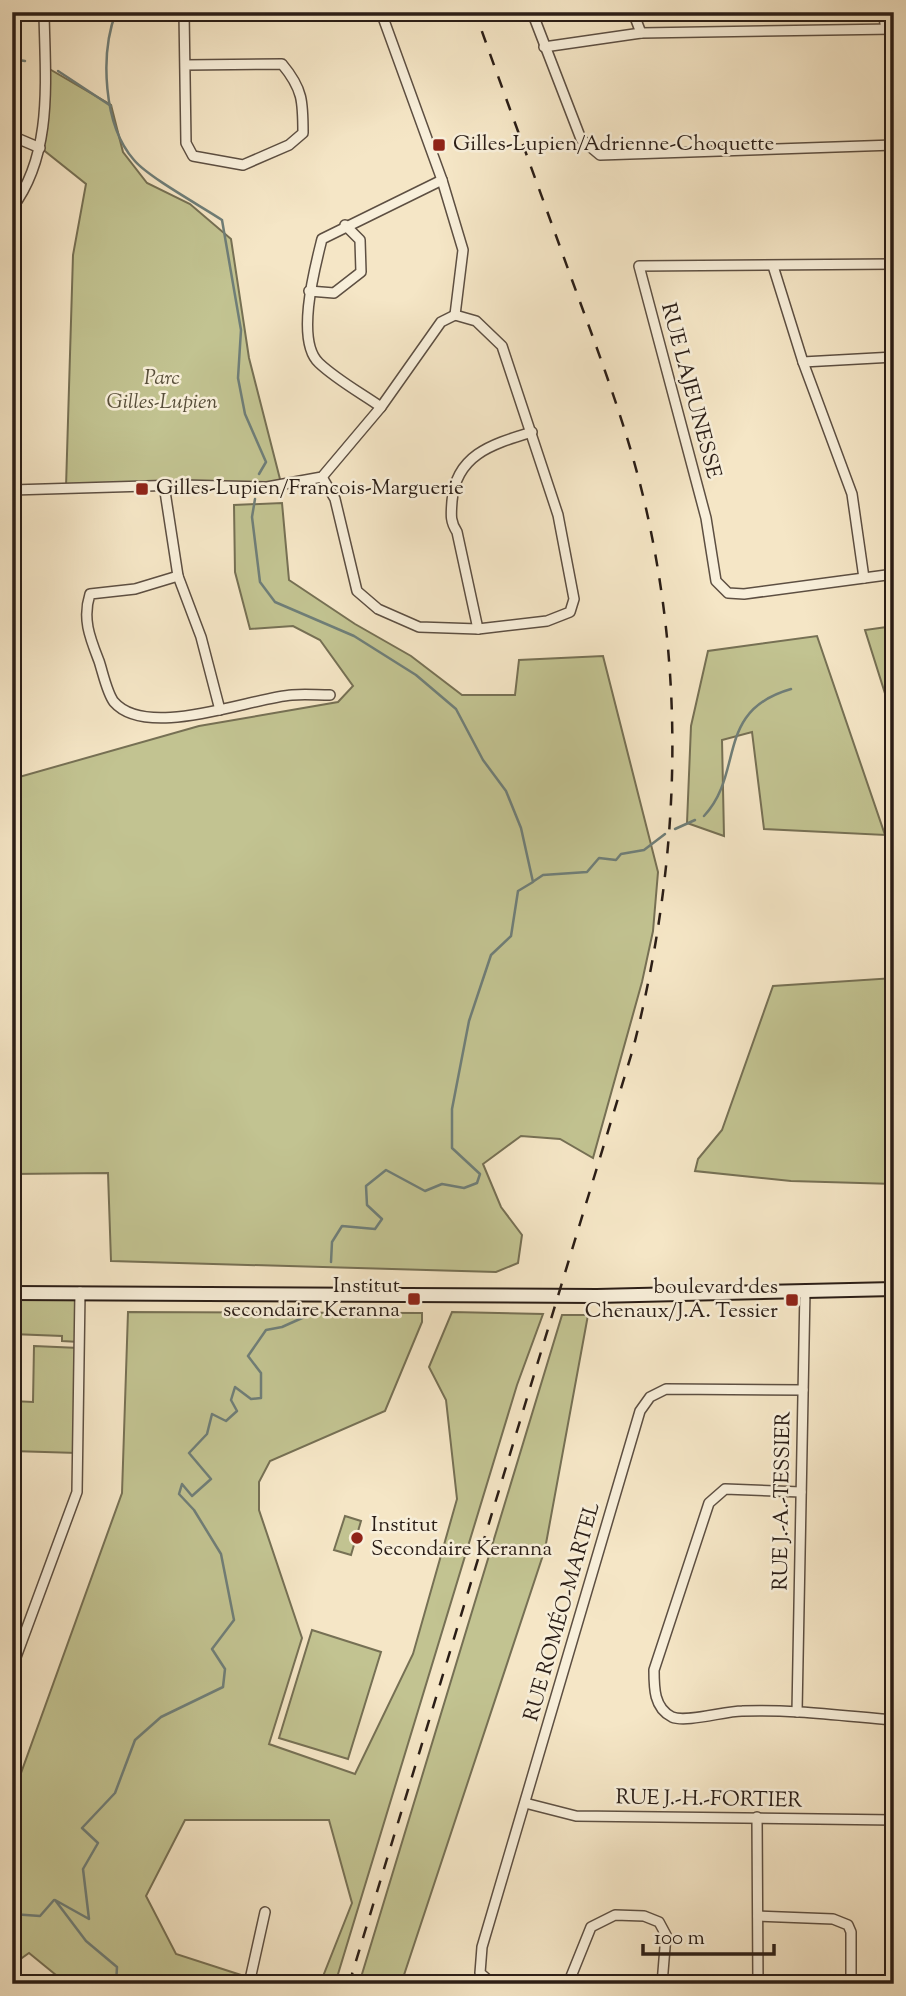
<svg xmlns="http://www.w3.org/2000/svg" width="906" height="1996" font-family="'Sorts Mill Goudy',serif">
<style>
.green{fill:#c2c391;stroke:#767054;stroke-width:2}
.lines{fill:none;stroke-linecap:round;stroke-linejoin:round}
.stream{stroke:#6f7e78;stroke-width:2.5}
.minor-casing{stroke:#5d4f42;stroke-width:12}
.secondary-casing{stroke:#2a1d16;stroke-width:16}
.minor{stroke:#f8efda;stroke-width:9}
.secondary{stroke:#f8efda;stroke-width:12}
.rail{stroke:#2a1d16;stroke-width:2.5;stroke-dasharray:12 12;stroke-linecap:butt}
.poi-dot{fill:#8f2418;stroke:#f8efda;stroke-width:2.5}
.labels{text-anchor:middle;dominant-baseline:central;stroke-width:5;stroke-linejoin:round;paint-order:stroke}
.poi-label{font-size:21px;fill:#2a1d16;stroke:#f8efda;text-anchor:start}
.park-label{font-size:21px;font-style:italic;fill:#584f3b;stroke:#f8efda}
.street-label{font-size:21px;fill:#2a1d16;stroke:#f8efda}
</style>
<rect width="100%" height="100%" fill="#f5e6c6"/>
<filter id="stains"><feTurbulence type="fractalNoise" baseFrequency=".00286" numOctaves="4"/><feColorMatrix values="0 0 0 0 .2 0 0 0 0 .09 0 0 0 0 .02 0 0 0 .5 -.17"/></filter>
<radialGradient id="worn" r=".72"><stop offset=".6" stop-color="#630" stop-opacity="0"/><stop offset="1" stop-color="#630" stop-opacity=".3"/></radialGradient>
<g class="green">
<polygon points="46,67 111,105 123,152 147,183 190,204 231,239 249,358 281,483 66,487 73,255 86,184 41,148"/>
<polygon points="282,503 289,580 355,624 411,656 462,695 515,695 519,660 603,656 658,872 653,931 642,982 593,1158 560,1139 521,1136 483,1164 501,1207 522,1235 518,1263 496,1272 111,1261 108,1173 12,1174 12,779 199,726 338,702 353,686 320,640 293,626 250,629 235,572 234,505"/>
<polygon points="894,626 894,722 865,630"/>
<polygon points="817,636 885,835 764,829 752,732 722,740 724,836 687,823 691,726 708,651"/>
<polygon points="894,978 894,1184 791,1181 695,1171 698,1159 722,1130 773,986"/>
<polygon points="80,1292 79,1342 62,1341 62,1336 12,1334 12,1293"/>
<polygon points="128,1312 422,1313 422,1322 385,1411 270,1461 259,1482 259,1510 302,1638 269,1744 355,1774 413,1654 457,1499 446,1400 429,1367 452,1312 543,1314 517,1385 335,1984 320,1984 352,1903 329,1820 185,1820 146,1896 176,1954 244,1976 241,1984 67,1984 29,1953 12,1965 12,1798 122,1493"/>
<polygon points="562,1315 588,1315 545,1549 401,1984 359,1984"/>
<polygon points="34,1346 79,1348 77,1453 12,1451 12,1401 33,1402"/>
<polygon points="345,1516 361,1521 351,1555 334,1550"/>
<polygon points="312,1630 381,1652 348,1759 279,1738"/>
</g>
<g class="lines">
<g class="stream">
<path d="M 116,12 C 100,54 103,125 134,160 C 148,177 201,206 222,220 L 241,330 L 238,378 L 245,414 L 266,462 L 259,474"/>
<polyline points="12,59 25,61"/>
<polyline points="58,71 111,106"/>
<polyline points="255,499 252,517 260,582 275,602 354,636 416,675 456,709 483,760 506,791 521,828 533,882 518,891 511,936 491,955 469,1021 452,1109 452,1148 480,1174 477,1183 464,1188 442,1184 425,1191 386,1170 366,1186 367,1205 382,1219 375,1229 342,1226 332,1242 331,1262"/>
<path d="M 704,816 C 745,772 714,711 791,689"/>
<polyline points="675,829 695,820"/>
<polyline points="534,881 543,875 587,872 599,858 616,860 621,854 644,850 665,834"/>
<polyline points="12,1914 40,1916 54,1900"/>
<polyline points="116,1984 117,1967 86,1941 55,1900 89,1919 83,1869 98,1843 82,1828 115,1793 135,1740 161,1717 223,1687 225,1669 212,1649 234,1620 221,1554 194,1510 179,1494 182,1484 192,1496 211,1479 189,1453 207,1434 212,1414 226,1421 237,1411 231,1400 235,1387 251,1399 261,1398 261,1373 248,1356 266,1330 282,1327 311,1314"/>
</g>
<g class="minor-casing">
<g id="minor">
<path d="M 184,12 L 186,143 L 193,156 L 243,165 L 289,145 L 303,133 C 303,102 303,89 282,64 L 185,65"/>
<polyline points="381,12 442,180 463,250 455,315"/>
<polyline points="532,12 581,139 600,155 894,145"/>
<polyline points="633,12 641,33"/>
<polyline points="883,12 886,29"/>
<polyline points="544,47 641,33 894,29"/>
<polyline points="12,136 40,148"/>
<path d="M 12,208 C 54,153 45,77 44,12"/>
<polyline points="894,264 639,266 706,518 716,581 728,593 744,594 894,574"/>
<polyline points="773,266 803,362 852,494 864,578"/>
<polyline points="309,291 334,293 361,272 360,240 345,225"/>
<polyline points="803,362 894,357"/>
<polyline points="12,366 12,377"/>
<path d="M 381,407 C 361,393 337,380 319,363 C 295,341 315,267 322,239 L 442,180"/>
<polyline points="322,477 335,499 357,591 378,609 419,627 478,629 547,621 570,612 574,599 558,515 502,346 476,321 455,315"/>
<polyline points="164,485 178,576 201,637 220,710"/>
<polyline points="12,490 180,485 267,487 322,477 381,407 441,322 455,315"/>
<path d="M 178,576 L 135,589 L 90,594 C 82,619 90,638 99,661 C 103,673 107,693 114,702 C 147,740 250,698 292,695 C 304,694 317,695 330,695"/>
<path d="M 478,629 L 457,532 C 450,521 451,515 452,501 C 456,454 493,444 532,432"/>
<path d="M 801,1492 L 725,1489 L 709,1503 L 654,1670 C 654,1688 654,1708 672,1717 C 686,1723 725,1711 742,1711 C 792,1709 844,1716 894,1720"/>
<polyline points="12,1668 77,1492 80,1292"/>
<polyline points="797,1712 805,1290"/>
<polyline points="525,1803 576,1816 894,1820"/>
<polyline points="757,1817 758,1984"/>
<polyline points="758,1916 833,1919 848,1925 851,1932 851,1984"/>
<polyline points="249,1984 265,1912"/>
<polyline points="493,1984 480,1973 482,1947 640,1411 650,1397 666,1389 803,1390"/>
<polyline points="568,1984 591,1927 615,1915 644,1916 659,1922 666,1935 662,1984"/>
</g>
</g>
<g class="secondary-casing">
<polyline id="secondary" points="12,1293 597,1296 894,1289"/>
</g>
<use href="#minor" class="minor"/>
<use href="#secondary" class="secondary"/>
<path class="rail" d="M 349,1984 L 633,1049 C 676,880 686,708 652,537 C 635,448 603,365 572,280 C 540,191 507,102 475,12"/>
</g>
<g class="poi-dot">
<rect x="432" y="138" width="14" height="14" rx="3.5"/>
<rect x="135" y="482" width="14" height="14" rx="3.5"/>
<rect x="407" y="1292" width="14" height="14" rx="3.5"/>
<rect x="785" y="1293" width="14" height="14" rx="3.5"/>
<circle cx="357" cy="1538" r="7"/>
</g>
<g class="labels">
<g class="poi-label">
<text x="453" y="145">Gilles-Lupien/Adrienne-Choquette</text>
<text x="156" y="489">Gilles-Lupien/Francois-Marguerie</text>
<text x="400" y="1287" text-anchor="end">Institut<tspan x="400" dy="24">secondaire Keranna</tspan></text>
<text x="778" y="1288" text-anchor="end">boulevard des<tspan x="778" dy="24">Chenaux/J.A. Tessier</tspan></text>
<text x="371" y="1526">Institut<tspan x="371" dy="24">Secondaire Keranna</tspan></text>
</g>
<g class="park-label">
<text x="162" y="379">Parc<tspan x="162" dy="24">Gilles-Lupien</tspan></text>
</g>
<g class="street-label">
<text transform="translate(690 391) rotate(75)">RUE LAJEUNESSE</text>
<text transform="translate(783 1501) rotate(-89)">RUE J.-A.-TESSIER</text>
<text transform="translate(563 1612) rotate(-74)">RUE ROMÉO-MARTEL</text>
<text transform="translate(709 1800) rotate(1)">RUE J.-H.-FORTIER</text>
</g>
</g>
<rect width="906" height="1996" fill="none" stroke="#f5e6c6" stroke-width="42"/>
<rect x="14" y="14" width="878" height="1968" fill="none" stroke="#2a1d16" stroke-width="3.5"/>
<rect x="21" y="21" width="864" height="1954" fill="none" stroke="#2a1d16" stroke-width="2"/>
<path d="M643 1944v10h131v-10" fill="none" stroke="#2a1d16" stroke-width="3.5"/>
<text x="654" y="1944" font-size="21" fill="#2a1d16" stroke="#f8efda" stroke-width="5" paint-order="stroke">100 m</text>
<rect width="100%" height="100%" filter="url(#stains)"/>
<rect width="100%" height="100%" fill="url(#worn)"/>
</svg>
